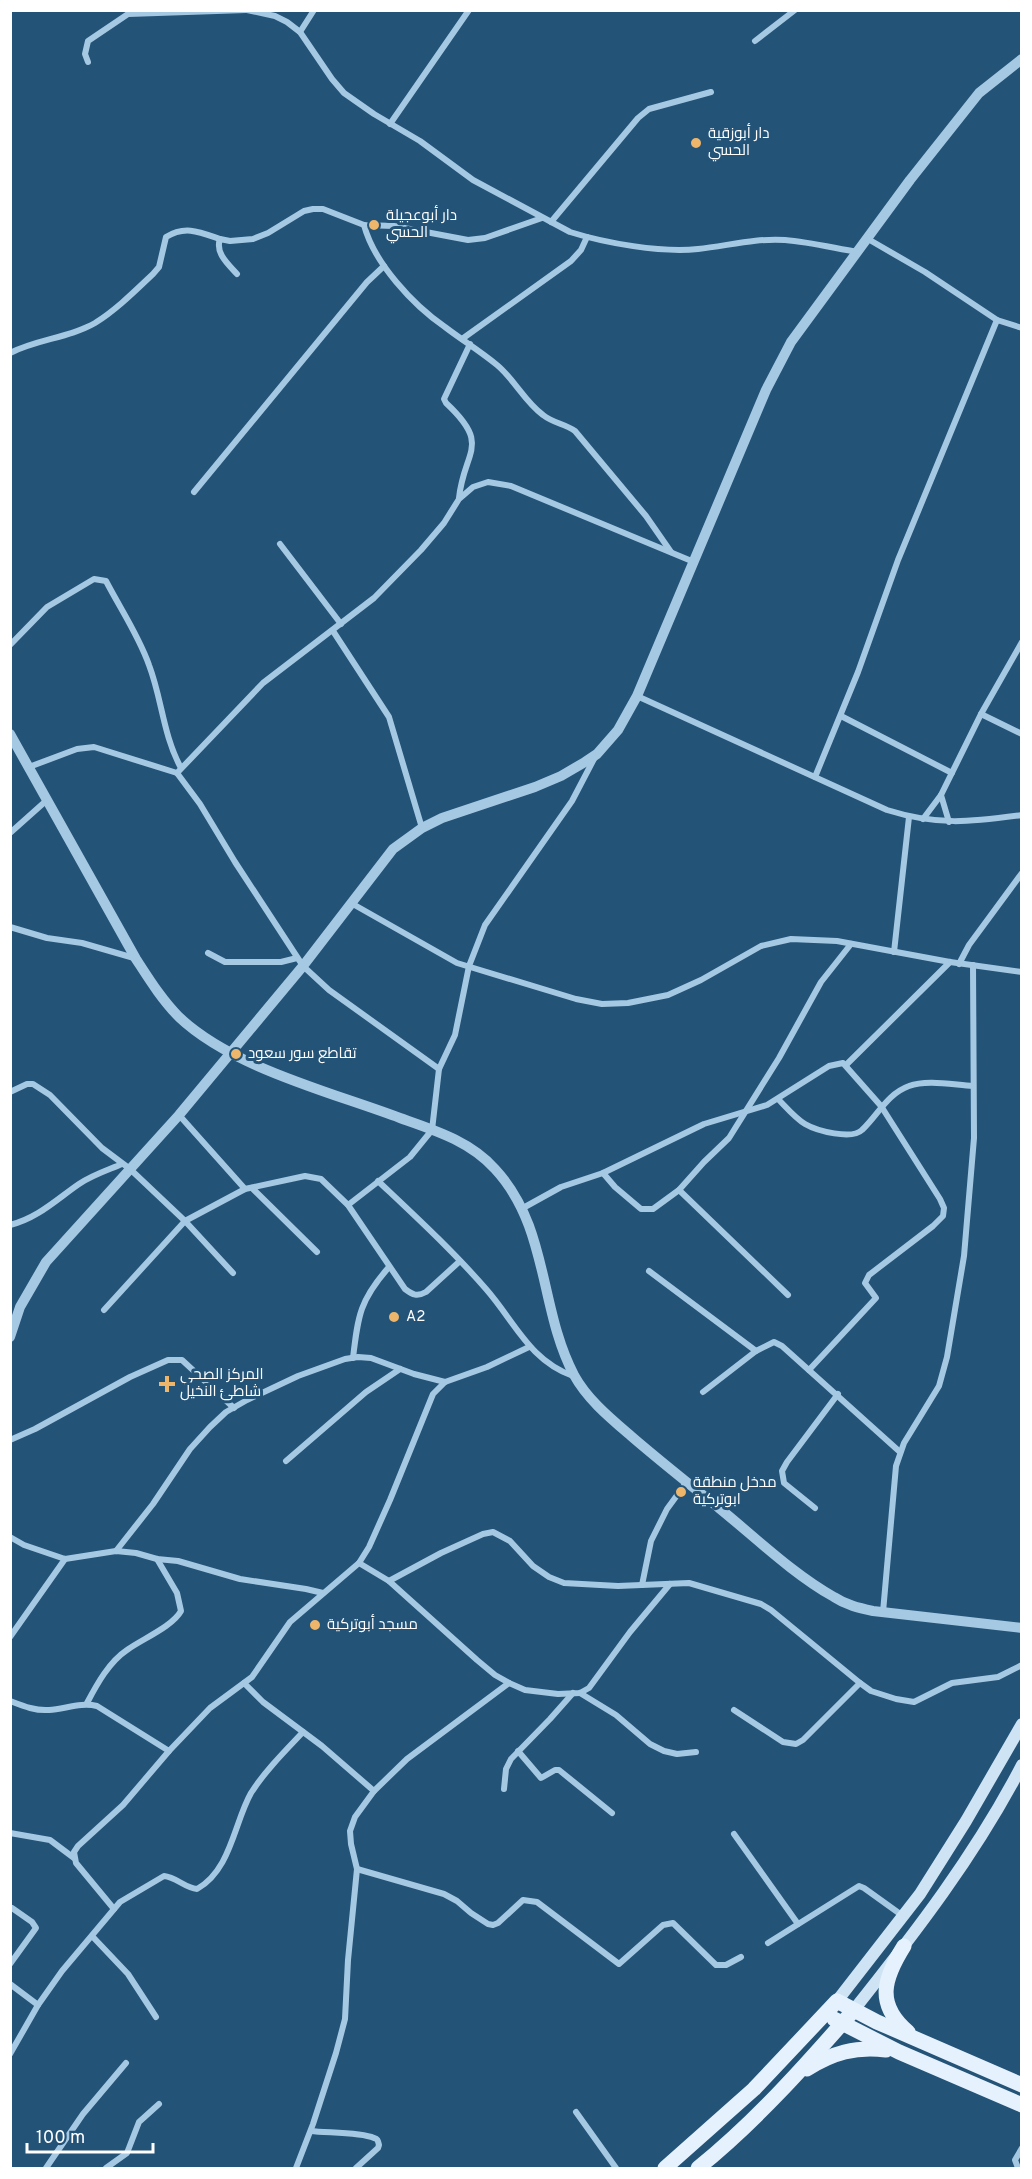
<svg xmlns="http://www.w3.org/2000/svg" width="1032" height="2179" font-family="Overpass,Cairo,sans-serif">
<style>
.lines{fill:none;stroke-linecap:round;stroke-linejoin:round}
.minor{stroke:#a6c9e3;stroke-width:6}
.tertiary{stroke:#a6c9e3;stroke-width:10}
.secondary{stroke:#cee3f3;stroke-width:12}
.primary{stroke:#e5f1fc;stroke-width:15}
.poi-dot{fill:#edb66a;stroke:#245378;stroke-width:2}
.labels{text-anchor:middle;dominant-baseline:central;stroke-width:6;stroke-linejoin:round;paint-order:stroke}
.poi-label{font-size:15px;fill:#fff;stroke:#245378;text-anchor:start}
</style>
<rect width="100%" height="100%" fill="#245378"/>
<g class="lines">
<g class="minor">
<path d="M 247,10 L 275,16 L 287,22 L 300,32 L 332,79 L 344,93 L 374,114 L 420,141 L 473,180 L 570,232 C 605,243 661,253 698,249 C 727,246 755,238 785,240 C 809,242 834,248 858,252"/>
<polyline points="300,32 314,10"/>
<polyline points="755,41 795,10"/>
<polyline points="88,62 85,54 88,41 128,14 246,10"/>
<polyline points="390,124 469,10"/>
<polyline points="551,222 638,118 649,109 711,92"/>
<path d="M 364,225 C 374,263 413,305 445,327 C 462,340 480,351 497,365 C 514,379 525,402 543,415 C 553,423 565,424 575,431 L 646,516 L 671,552"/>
<polyline points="868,239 925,272 997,320 1022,328"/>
<path d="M 237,274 C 228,264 215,253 220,239 L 230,241 L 253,239 L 268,233 L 304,211 L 313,209 L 323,209 L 364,225 L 394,226 L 468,240 L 485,238 L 542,218"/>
<polyline points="462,339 571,261 581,250 587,237"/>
<path d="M 10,353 C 37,339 69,338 95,323 C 116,310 135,291 153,274 L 159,267 L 166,237 C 185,225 200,232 220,239"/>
<polyline points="194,492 367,282 384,266"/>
<path d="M 459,498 C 464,450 492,446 446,403 L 444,399 L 470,344"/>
<polyline points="280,544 341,624"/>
<polyline points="333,631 389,717 422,828"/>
<path d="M 10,645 L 47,607 L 94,579 L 106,581 C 120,608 139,636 149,665 C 162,699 163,735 181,768"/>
<path d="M 637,696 L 887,810 C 938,826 970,822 1022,815"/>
<polyline points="981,714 1022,734"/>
<polyline points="841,716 952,773"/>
<polyline points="29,767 77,749 94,747 177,773 200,804 235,862 303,966 329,990 439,1069"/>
<polyline points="177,773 263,683 374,598 421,550 444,523 459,499 473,487 488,482 511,486 694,562"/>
<polyline points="815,777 858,672 898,560 997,320"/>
<polyline points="923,819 941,795"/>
<polyline points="949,822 941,795 981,714 1022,642"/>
<polyline points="10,833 47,800"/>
<polyline points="351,903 457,963 576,999 602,1004 628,1003 668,995 701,980 761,946 791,939 837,941 950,962 1022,972"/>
<polyline points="10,927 47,938 82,943 134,958"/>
<polyline points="894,952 909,817"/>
<polyline points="208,953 225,962 281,962 297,958"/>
<polyline points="959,964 969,945 1022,873"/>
<polyline points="846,1065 950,962"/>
<polyline points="10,1092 27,1084 33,1084 50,1095 102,1148 130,1169 185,1221 233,1273"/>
<path d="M 778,1099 C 786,1107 795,1118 805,1124 C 817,1131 852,1140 862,1130 C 878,1115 887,1094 909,1086 C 927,1079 954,1085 973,1086"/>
<polyline points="179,1115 245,1189"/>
<polyline points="603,1173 615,1187 641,1209 653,1209 679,1190 704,1162 729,1138 779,1058 821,982 851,944"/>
<path d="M 378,1181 C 415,1216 453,1251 486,1289 C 515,1322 529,1360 573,1376"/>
<polyline points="252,1188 317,1252"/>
<polyline points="679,1190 788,1295"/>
<polyline points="348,1205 410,1157 432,1130 439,1069 455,1035 469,966 485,925 572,801 595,757"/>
<polyline points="523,1208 561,1187 603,1173 704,1124 767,1105 829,1066 843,1063 881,1106 940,1199 944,1208 943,1216 933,1226 869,1275 865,1283 876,1298 809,1370"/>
<path d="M 10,1225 C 38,1218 57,1199 79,1184 C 92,1175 108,1170 122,1164"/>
<polyline points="649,1271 756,1351"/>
<path d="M 104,1310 L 185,1221 L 245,1189 L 305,1176 L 321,1179 L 348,1205 L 405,1289 C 413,1295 417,1297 426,1292 L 460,1261"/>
<path d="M 353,1358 C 358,1315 360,1300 389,1267"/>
<polyline points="703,1392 756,1351 774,1342 782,1346 900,1452"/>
<polyline points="10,1440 35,1429 130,1377 168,1360 182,1360 234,1408"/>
<polyline points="286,1461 366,1392 400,1369"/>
<polyline points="815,1508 784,1483 782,1471 787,1462 838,1394"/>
<polyline points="10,1537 24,1545 65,1559 116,1551 136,1553 157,1559 178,1561 240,1579 306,1589 323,1593"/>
<polyline points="116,1551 153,1504 190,1449 210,1427 226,1412 247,1400 298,1376 345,1359 358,1357 371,1358 414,1374 445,1382"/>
<polyline points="359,1563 389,1581 441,1553 483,1534 493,1532 510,1541 533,1566 549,1577 564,1583 618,1586 689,1583 761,1604 771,1610 860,1683 871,1691 896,1699 914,1702 952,1683 998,1677 1022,1665"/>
<polyline points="389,1581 477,1660 495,1675 509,1683 525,1690 558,1694 580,1693 589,1688 630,1632 670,1584"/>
<polyline points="642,1585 651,1541 667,1509 686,1483"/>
<polyline points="883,1612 896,1466 904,1443 939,1386 947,1357 964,1256 974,1138 973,965"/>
<polyline points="10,1637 65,1559"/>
<polyline points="244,1683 263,1702 322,1746 374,1791"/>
<polyline points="580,1693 616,1715 650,1744 664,1751 677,1754 696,1752"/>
<path d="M 10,1701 C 23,1706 35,1711 49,1710 C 65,1709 81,1702 97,1706 L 169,1751"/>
<path d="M 87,1703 C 97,1684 109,1662 127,1650 C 142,1639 172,1627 181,1611 L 177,1593 L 157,1559"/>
<polyline points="734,1710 783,1742 796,1744 803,1740 860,1683"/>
<polyline points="518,1751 541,1778 555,1770 559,1770 612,1813"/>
<polyline points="504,1789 506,1769 511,1759 550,1719 573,1693"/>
<polyline points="10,1833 50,1840 74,1858"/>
<polyline points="734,1834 798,1924"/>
<polyline points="357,1869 444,1894 457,1901 471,1913 488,1924 493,1925 498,1923 523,1900 537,1902 619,1964 663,1925 673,1923 716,1965 726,1965 741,1957"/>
<polyline points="114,1909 76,1863 74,1852 78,1846 123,1805 169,1751 210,1708 252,1677 290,1622 359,1563 369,1547 390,1500 433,1394 445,1382 487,1367 529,1347"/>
<polyline points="92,1936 128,1974 156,2017"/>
<polyline points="768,1943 859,1886 864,1888 903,1916"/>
<polyline points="10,1964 36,1928 32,1922 12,1908"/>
<polyline points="10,1984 38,2005"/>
<path d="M 10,2054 L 38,2005 L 62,1971 L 120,1902 L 164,1876 C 176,1877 185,1888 197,1889 C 231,1870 234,1823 251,1793 C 265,1771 285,1751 303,1732"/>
<polyline points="576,2112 616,2168"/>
<path d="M 311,2131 C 326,2133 360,2132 374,2138 C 378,2139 378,2141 379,2145 L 378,2148 L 356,2168"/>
<polyline points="46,2168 83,2114 126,2063"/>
<polyline points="106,2168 127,2153 139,2122 159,2104"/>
<polyline points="296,2168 313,2124 336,2053 345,2019 348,1960 357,1869 351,1844 350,1831 355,1817 374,1791 407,1759 509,1683"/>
<polyline points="1018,2168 1015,2160 1022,2148"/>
</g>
<g class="tertiary">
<path d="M 10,734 L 136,959 C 149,979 162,1000 179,1017 C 233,1068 331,1092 400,1118 C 434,1130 470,1141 495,1169 C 549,1227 539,1309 574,1375 C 587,1399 610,1418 631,1436 C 660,1461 689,1484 719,1508 C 756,1538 793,1574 834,1597 C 846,1605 859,1608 873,1611 L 1022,1628"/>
<polyline points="10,1337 20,1307 46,1262 179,1115 303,966 393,849 422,828 442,818 535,787 561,776 585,762 597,754 618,730 637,696 766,390 791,342 910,180 979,93 1022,59"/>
</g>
<g class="secondary">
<polyline points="837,2001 920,1894 966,1821 1022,1724"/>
<path d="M 853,2011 C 915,1933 976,1854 1022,1765"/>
</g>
<g class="primary">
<path d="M 904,1946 C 884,1978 875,2004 908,2032"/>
<polyline points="834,2019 899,2052 1022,2105"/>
<path d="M 807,2069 C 832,2053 856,2046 886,2050"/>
<polyline points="665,2168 754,2089 837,2001 877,2022 1022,2085"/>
<path d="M 698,2168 C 755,2122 805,2066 853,2011"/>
</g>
</g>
<g class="poi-dot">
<circle cx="696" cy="143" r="6"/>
<circle cx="374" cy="225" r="6"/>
<circle cx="236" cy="1054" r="6"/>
<circle cx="394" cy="1317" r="6"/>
<path d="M164 1375h6v6h6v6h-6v6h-6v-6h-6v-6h6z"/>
<circle cx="681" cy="1492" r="6"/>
<circle cx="315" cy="1625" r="6"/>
</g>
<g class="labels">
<g class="poi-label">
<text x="708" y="134">دار أبوزقية<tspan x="708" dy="17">الحسي</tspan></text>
<text x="386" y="216">دار أبوعجيلة<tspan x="386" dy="17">الحسي</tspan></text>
<text x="248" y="1054">تقاطع سور سعود</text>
<text x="406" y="1317">A2</text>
<text x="180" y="1375">المركز الصحي<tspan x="180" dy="17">شاطئ النخيل</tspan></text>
<text x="693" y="1483">مدخل منطقة<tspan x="693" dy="17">ابوتركية</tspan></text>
<text x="327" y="1625">مسجد أبوتركية</text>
</g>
</g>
<rect width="1032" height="2179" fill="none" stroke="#ffffff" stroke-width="24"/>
<path d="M27 2143v9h126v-9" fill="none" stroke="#ffffff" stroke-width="3"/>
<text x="36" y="2143" font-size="18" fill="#ffffff" stroke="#245378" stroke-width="4.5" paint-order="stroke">100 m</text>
</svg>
